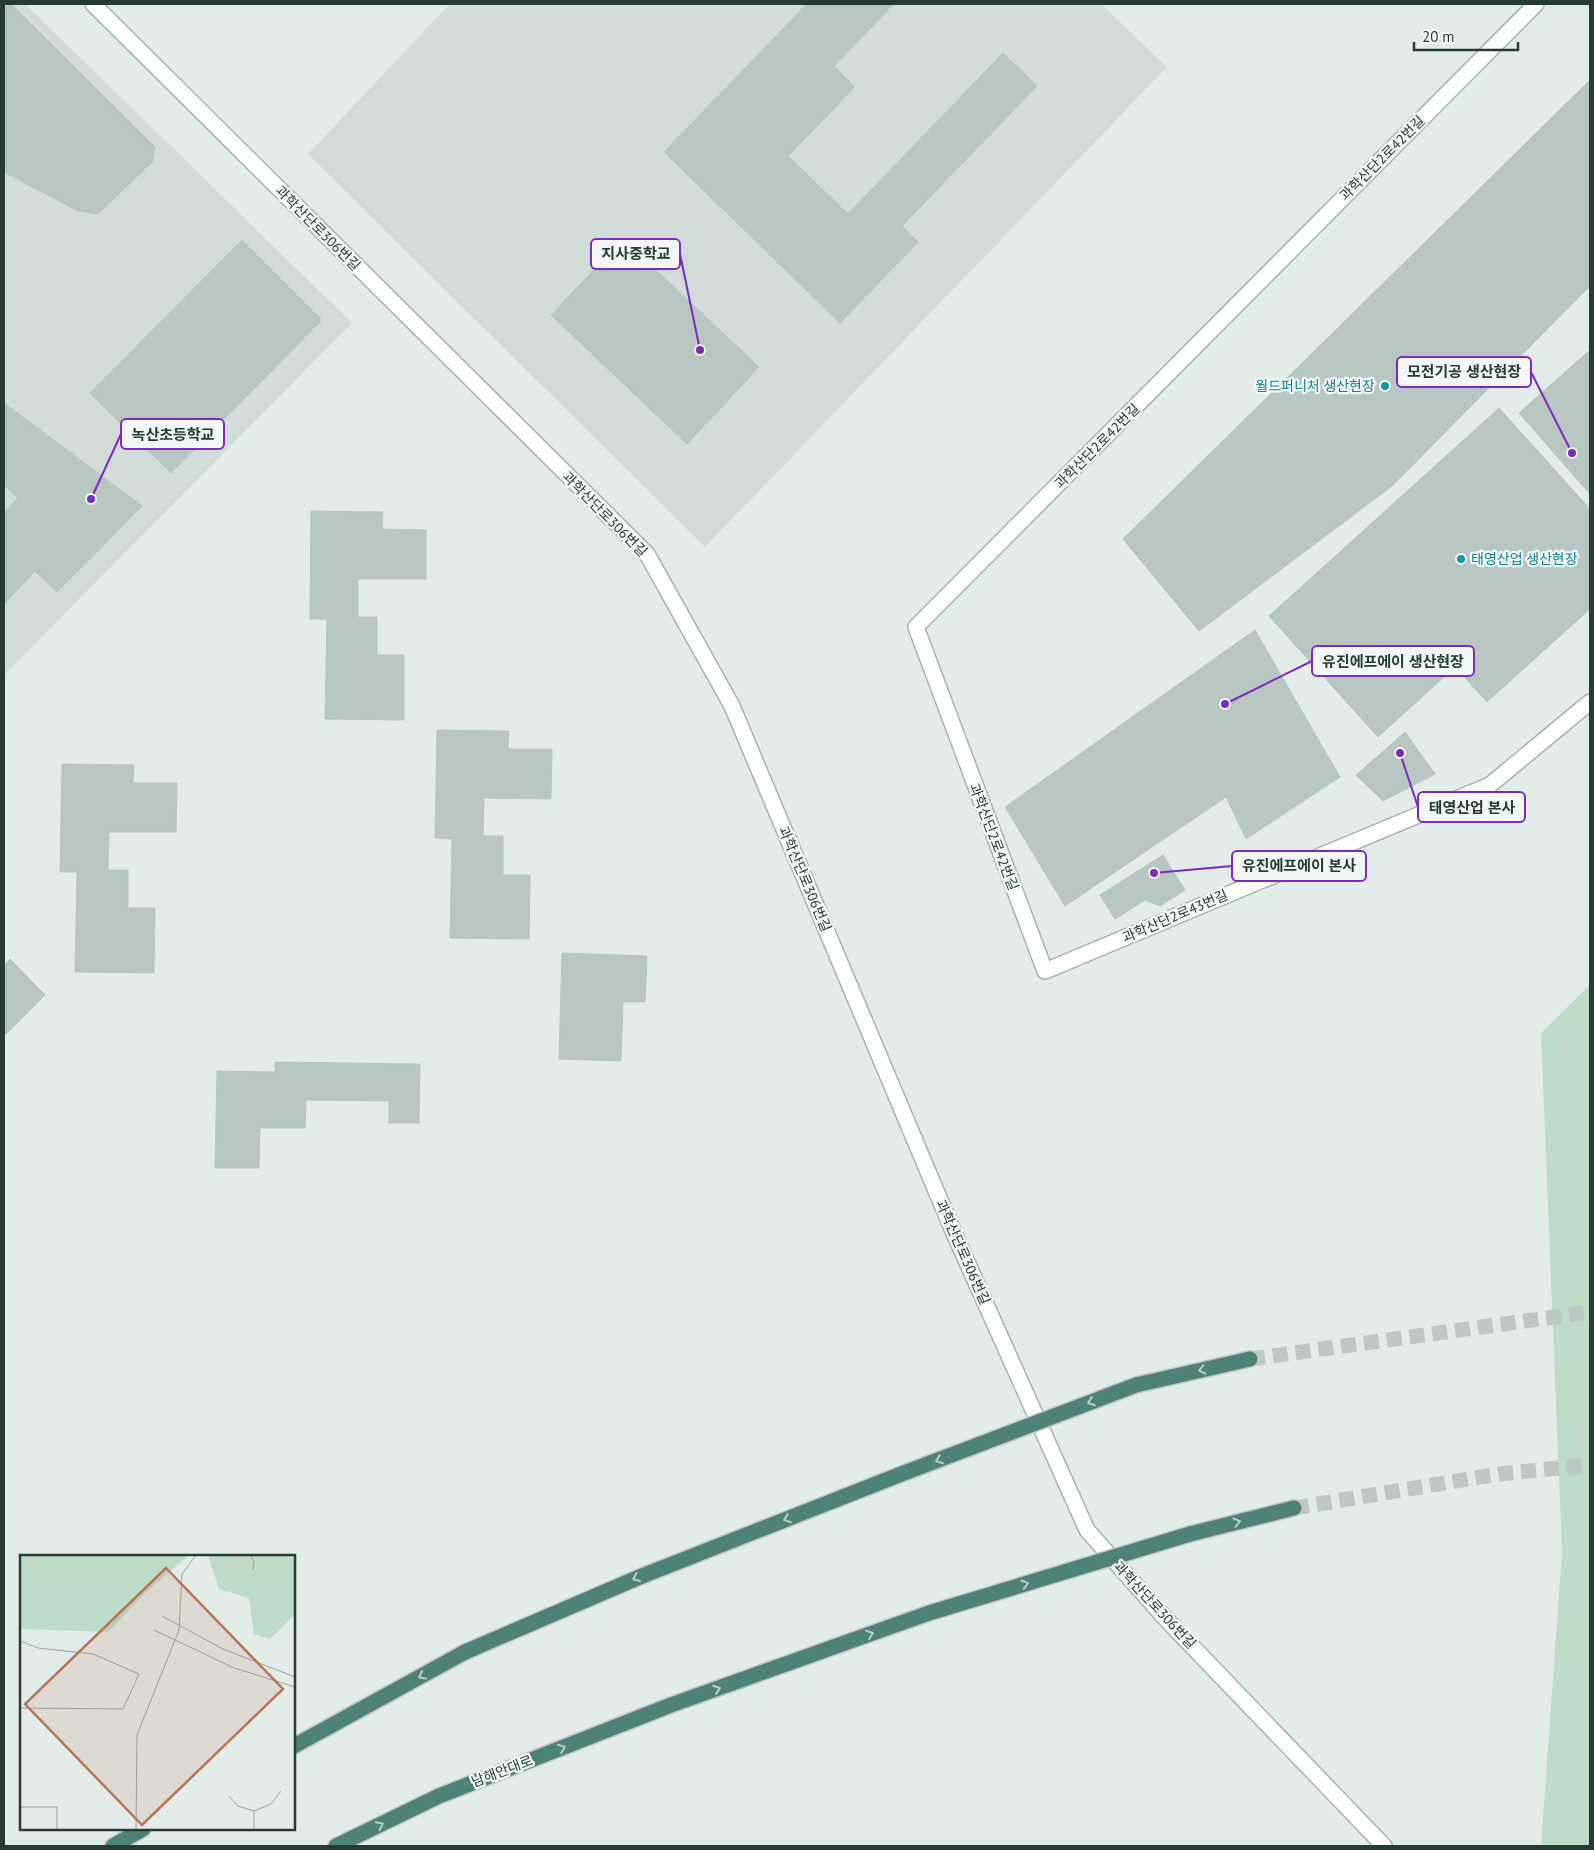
<svg xmlns="http://www.w3.org/2000/svg" width="1594" height="1850" font-family="'PT Sans','Noto Sans KR',sans-serif">
<style>
.built{fill:#d1dbd7}
.green{fill:#bddbc6}
.building{fill:#b8c6c1;stroke:#b5c5bf}
.lines{fill:none;stroke-linecap:round;stroke-linejoin:round}
.trunk-tunnel{stroke:#bdc8c4;stroke-width:15;stroke-dasharray:15 8;stroke-linecap:butt}
.service-casing{stroke:#a6b3af;stroke-width:18}
.minor-casing{stroke:#a6b3af;stroke-width:18}
.trunk-casing{stroke:#c2c8c7;stroke-width:18}
.service{stroke:#fff;stroke-width:15}
.minor{stroke:#fff;stroke-width:15}
.trunk{stroke:#4e8277;stroke-width:15}
.trunk-bridge-casing{stroke:#c2c8c7;stroke-width:18;stroke-linecap:butt}
.trunk-bridge{stroke:#4e8277;stroke-width:15}
.oneway{stroke:#b9cfca}
.culture-dot{fill:#0f9aa8;stroke:#f3f8f6;stroke-width:2}
.labels{text-anchor:middle;dominant-baseline:central;stroke-width:4.5;stroke-linejoin:round;paint-order:stroke}
.street-label{font-size:14px;fill:#243b36;stroke:#f3f8f6}
.culture-label{font-size:14px;fill:#0d838f;stroke:#f3f8f6;text-anchor:end}
.inset-road{fill:none;stroke:#97a5a1;stroke-width:1}
.view{fill:#b77558;fill-opacity:0.15;stroke:#b77558;stroke-width:2.5}
.inset-edge{fill:none;stroke:#243b36;stroke-width:2.5}
.leader{fill:none;stroke:#7b2cbf;stroke-width:2}
.callout-dot{fill:#7b2cbf;stroke:#f3f8f6;stroke-width:2}
.callout{fill:#f3f8f6;stroke:#7b2cbf;stroke-width:2}
.callout-label{font-size:15px;text-anchor:middle;font-weight:bold;fill:#243b36}
</style>
<rect width="100%" height="100%" fill="#e3ebe8"/>
<g class="built">
<polygon points="4,4 25,4 352,323 4,675"/>
<polygon points="450,4 1101,4 1167,67 705,547 308,154"/>
</g>
<polygon class="green" points="1590,985 1590,1846 1541,1846 1562,1552 1541,1033"/>
<g class="building">
<polygon points="4,4 11,4 155,147 152,162 98,214 78,211 4,172"/>
<polygon points="807,4 894,4 834,66 855,87 788,156 848,214 1003,53 1037,86 902,226 918,242 840,323 664,152"/>
<polygon points="1590,80 1590,286 1392,486 1199,631 1123,539"/>
<polygon points="623,239 759,367 687,444 551,315"/>
<polygon points="242,240 322,320 171,473 90,393"/>
<polygon points="1590,350 1590,494 1519,413"/>
<polygon points="4,403 142,506 57,592 35,571 4,604 4,513 18,498 4,485"/>
<polygon points="1499,408 1590,509 1590,609 1487,702 1455,667 1378,737 1269,616"/>
<polygon points="311,511 383,512 382,529 426,530 426,579 358,579 358,617 377,617 377,655 404,655 404,720 325,719 327,619 310,619"/>
<polygon points="1255,630 1340,777 1246,839 1226,797 1065,906 1005,807"/>
<polygon points="437,730 509,731 508,749 552,749 551,799 484,798 483,836 503,836 503,875 530,875 529,939 450,938 452,839 435,838"/>
<polygon points="1405,732 1435,774 1383,801 1356,775"/>
<polygon points="62,764 134,765 133,783 177,783 176,832 109,832 108,870 128,870 128,908 155,908 154,973 75,972 77,872 60,872"/>
<polygon points="1163,855 1185,890 1160,906 1145,900 1115,919 1100,895"/>
<polygon points="562,953 647,956 645,1002 623,1002 621,1061 559,1059"/>
<polygon points="10,959 45,995 4,1036 4,966"/>
<polygon points="275,1062 420,1064 419,1123 389,1123 389,1101 306,1100 305,1128 260,1128 259,1168 215,1168 217,1071 275,1072"/>
</g>
<g class="lines">
<g class="trunk-tunnel">
<polyline points="1250,1359 1590,1312"/>
<polyline points="1294,1508 1499,1474 1590,1465"/>
</g>
<g class="service-casing">
<polyline id="service" points="1536,4 916,627 1045,971 1490,785 1590,702"/>
</g>
<g class="minor-casing">
<polyline id="minor" points="93,4 647,554 732,706 953,1231 1087,1530 1165,1618 1384,1846"/>
</g>
<g class="trunk-casing">
<g id="trunk">
<polyline points="1136,1385 1250,1359"/>
<polyline points="1190,1534 1294,1508"/>
<polyline points="294,1746 465,1652"/>
<polyline points="113,1846 143,1829"/>
<polyline points="336,1846 439,1796 671,1705"/>
</g>
</g>
<use href="#service" class="service"/>
<use href="#minor" class="minor"/>
<use href="#trunk" class="trunk"/>
<g class="trunk-bridge-casing">
<g id="trunk-bridge">
<polyline points="465,1652 642,1576 904,1473 1136,1385"/>
<polyline points="671,1705 929,1613 1190,1534"/>
</g>
</g>
<use href="#trunk-bridge" class="trunk-bridge"/>
</g>
<defs><path id="oneway-chevron" d="M-2-3.5L2.5 0L-2 3.5" fill="none" stroke-width="1.6" stroke-linecap="round" stroke-linejoin="round" transform="scale(1.25)"/></defs>
<g class="oneway">
<use href="#oneway-chevron" transform="translate(1202 1370) rotate(167)"/>
<use href="#oneway-chevron" transform="translate(1091 1402) rotate(159)"/>
<use href="#oneway-chevron" transform="translate(939 1460) rotate(159)"/>
<use href="#oneway-chevron" transform="translate(787 1519) rotate(159)"/>
<use href="#oneway-chevron" transform="translate(1237 1522) rotate(-14)"/>
<use href="#oneway-chevron" transform="translate(636 1578) rotate(157)"/>
<use href="#oneway-chevron" transform="translate(1025 1584) rotate(-17)"/>
<use href="#oneway-chevron" transform="translate(870 1634) rotate(-20)"/>
<use href="#oneway-chevron" transform="translate(422 1676) rotate(151)"/>
<use href="#oneway-chevron" transform="translate(717 1689) rotate(-20)"/>
<use href="#oneway-chevron" transform="translate(562 1748) rotate(-21)"/>
<use href="#oneway-chevron" transform="translate(380 1825) rotate(-26)"/>
</g>
<g class="culture-dot">
<circle cx="1385" cy="386" r="5"/>
<circle cx="1461" cy="559" r="5"/>
</g>
<g class="labels">
<g class="street-label">
<text transform="translate(1382 158) rotate(-45)">과학산단2로42번길</text>
<text transform="translate(318 228) rotate(45)">과학산단로306번길</text>
<text transform="translate(1097 446) rotate(-45)">과학산단2로42번길</text>
<text transform="translate(605 514) rotate(45)">과학산단로306번길</text>
<text transform="translate(994 837) rotate(69)">과학산단2로42번길</text>
<text transform="translate(805 879) rotate(67)">과학산단로306번길</text>
<text transform="translate(1175 916) rotate(-23)">과학산단2로43번길</text>
<text transform="translate(963 1252) rotate(66)">과학산단로306번길</text>
<text transform="translate(1155 1605) rotate(47)">과학산단로306번길</text>
<text transform="translate(502 1771) rotate(-21)">남해안대로</text>
</g>
<g class="culture-label">
<text x="1375" y="386">월드퍼니처 생산현장</text>
<text x="1471" y="559" text-anchor="start">태영산업 생산현장</text>
</g>
</g>
<g transform="translate(20 1555)">
<rect width="275" height="275" fill="#e3ebe8"/>
<path d="M 0,0 L 169,0 L 126,37 L 88,77 L 0,74 ZM 188,0 L 275,0 L 275,60 L 250,84 L 234,79 L 229,43 L 199,34 Z" fill="#bddbc6"/>
<path class="inset-road" d="M 230,0 L 234,6 L 233,15M 142,61 L 203,94 L 275,122M 134,75 L 214,113 L 275,132M 0,86 L 18,93 L 73,99 L 119,119 L 103,154 L 0,153M 209,241 L 218,251 L 234,256 L 251,249 L 261,236M 0,252 L 37,252 L 37,275M 234,256 L 234,275M 116,275 L 117,180 L 159,75 L 162,19 L 176,0"/>
<path class="view" d="M 146,13 L 263,134 L 122,270 L 5,149 Z"/>
<rect width="275" height="275" class="inset-edge"/>
</g>
<path class="leader" d="M700 350L680 254M1572 453L1531 372M91 499L121 434M1225 704L1312 661M1400 753L1418 807M1154 873L1232 866"/>
<g class="callout-dot">
<circle cx="700" cy="350" r="5"/>
<circle cx="1572" cy="453" r="5"/>
<circle cx="91" cy="499" r="5"/>
<circle cx="1225" cy="704" r="5"/>
<circle cx="1400" cy="753" r="5"/>
<circle cx="1154" cy="873" r="5"/>
</g>
<g class="callout">
<rect x="591" y="239" width="89" height="30" rx="5"/>
<rect x="1397" y="357" width="134" height="30" rx="5"/>
<rect x="121" y="419" width="103" height="30" rx="5"/>
<rect x="1312" y="646" width="162" height="30" rx="5"/>
<rect x="1418" y="792" width="107" height="30" rx="5"/>
<rect x="1232" y="851" width="134" height="30" rx="5"/>
</g>
<g class="callout-label">
<text x="636" y="259">지사중학교</text>
<text x="1464" y="377">모전기공 생산현장</text>
<text x="173" y="440">녹산초등학교</text>
<text x="1393" y="667">유진에프에이 생산현장</text>
<text x="1472" y="813">태영산업 본사</text>
<text x="1299" y="871">유진에프에이 본사</text>
</g>
<rect width="1594" height="1850" fill="none" stroke="#243b36" stroke-width="10"/>
<path d="M1414 42v8h104v-8" fill="none" stroke="#243b36" stroke-width="2.5"/>
<text x="1422" y="42" font-size="15" fill="#243b36" stroke="#f3f8f6" stroke-width="4" paint-order="stroke">20 m</text>
</svg>
